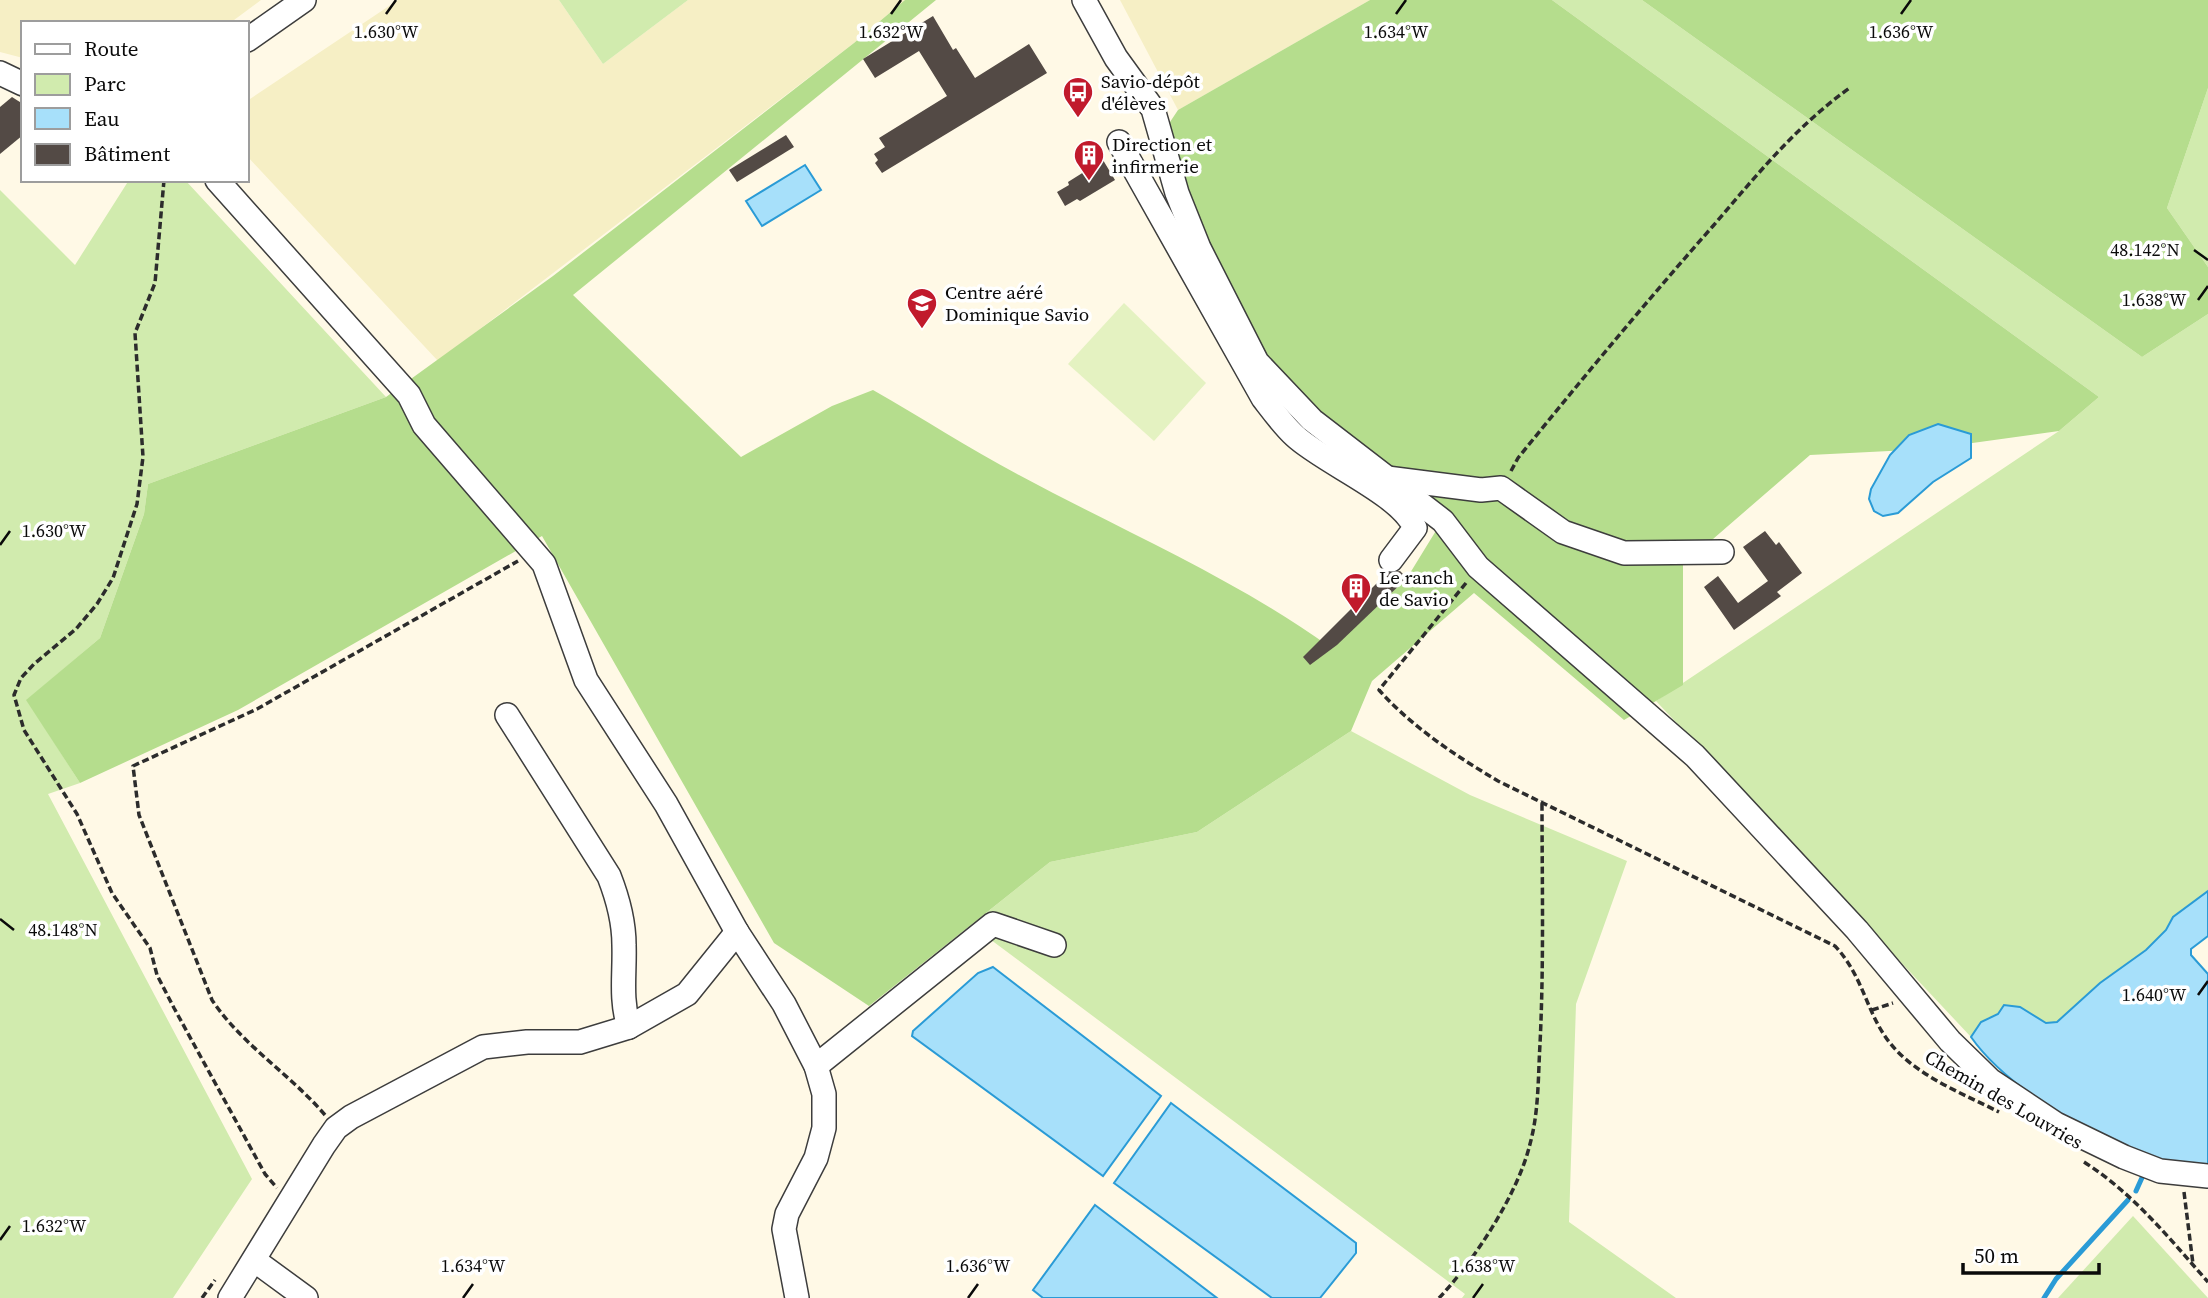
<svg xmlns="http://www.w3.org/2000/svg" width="2208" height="1298" font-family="'Source Serif 4',serif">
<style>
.farmland{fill:#f6efc5}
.green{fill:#d1ebae}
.forest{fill:#b5dd8d}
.pitch{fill:#e4f2c1}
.water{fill:#a7e0fa;stroke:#2a9bd6;stroke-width:2}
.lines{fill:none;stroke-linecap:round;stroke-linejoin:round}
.stream{stroke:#2a9bd6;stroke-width:5}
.building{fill:#534a45}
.minor-casing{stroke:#3d3d3d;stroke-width:26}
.path{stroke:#2c2c2c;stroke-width:3.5;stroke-dasharray:7 3.5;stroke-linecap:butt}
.minor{stroke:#fff;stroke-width:23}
.ticks{fill:none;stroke:#0a0a0a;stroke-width:2.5}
.labels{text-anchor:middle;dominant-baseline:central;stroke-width:7;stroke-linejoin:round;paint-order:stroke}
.poi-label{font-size:19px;fill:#0a0a0a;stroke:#fff;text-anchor:start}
.street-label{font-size:19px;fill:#0a0a0a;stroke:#fff}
.ticks-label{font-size:18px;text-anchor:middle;fill:#0a0a0a;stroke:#fff;stroke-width:7;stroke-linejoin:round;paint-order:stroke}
</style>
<rect width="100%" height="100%" fill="#fff9e6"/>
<g class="farmland">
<polygon points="0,0 261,0 230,23 23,23 23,58 0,52"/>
<polygon points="398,0 559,0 603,64 688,0 905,0 854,43 438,361 247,156 247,101"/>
<polygon points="1120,0 1370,0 1178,110"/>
</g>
<g class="green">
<polygon points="559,0 688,0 603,64"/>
<polygon points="1552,0 1642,0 2142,357 2208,314 2208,891 2173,917 2166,930 2146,950 2100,983 2057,1022 2046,1023 2020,1007 1988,1018 1971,1037 1656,701 2059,431 2099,397"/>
<polygon points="2208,88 2208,267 2167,208"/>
<polygon points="129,180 186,181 386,397 148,484 144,514 100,638 27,700 80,783 48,794 252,1179 173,1298 0,1298 0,190 75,265"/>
<polygon points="1351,731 1470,795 1627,861 1576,1004 1569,1222 1676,1298 1462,1298 1465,1294 971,925 1050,862 1197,832"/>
<polygon points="2133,1216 2208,1298 2058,1298"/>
</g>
<g class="forest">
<path d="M 905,0 L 936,0 L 573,295 L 741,457 L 832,406 L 873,390 C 922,418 970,449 1019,475 C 1123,531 1234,578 1330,647 L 1407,578 L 1445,516 L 1317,413 L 1261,357 L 1199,229 L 1168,125 L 1178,110 L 1370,0 L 1552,0 L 2099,397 L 2059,431 L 1929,449 L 1810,455 L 1683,565 L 1683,685 L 1624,720 L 1474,593 L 1372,681 L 1351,731 L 1197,832 L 1050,862 L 869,1006 L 774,943 L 542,536 L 238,710 L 80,783 L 26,700 L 100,638 L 144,514 L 148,484 L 386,397 L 553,276 L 854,43 Z"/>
<polygon points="1642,0 2208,0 2208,88 2167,208 2208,267 2208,314 2142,357"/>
</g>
<polygon class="pitch" points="1124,303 1206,383 1154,441 1068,364"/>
<g class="water">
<polygon points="805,165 821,190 762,226 746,201"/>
<polygon points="1938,424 1971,434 1971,458 1933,482 1898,513 1883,516 1874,511 1869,499 1871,489 1890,455 1909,435"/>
<path d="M 2208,891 L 2208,936 L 2191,949 L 2191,955 L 2208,974 L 2208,1167 C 2188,1166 2168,1164 2149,1157 C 2092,1138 2006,1087 1971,1037 L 1981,1022 L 1998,1014 L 2004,1005 L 2020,1007 L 2046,1023 L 2057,1022 L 2100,983 L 2146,950 L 2166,930 L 2173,917 Z"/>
<polygon points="993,967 1161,1096 1103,1176 912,1036 913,1031 978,973"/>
<polygon points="1171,1103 1356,1243 1356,1253 1320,1298 1272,1298 1114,1183"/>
<polygon points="1095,1205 1217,1298 1043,1298 1033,1290"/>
</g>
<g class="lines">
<g class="stream">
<polyline points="2136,1191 2145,1171"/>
<polyline points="2044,1298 2056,1279 2128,1200"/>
</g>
</g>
<g class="building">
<polygon points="933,16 953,50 956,48 975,78 1029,44 1047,73 882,173 875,163 878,160 874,154 885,147 879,138 947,96 919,51 875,78 863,59"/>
<polygon points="12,97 23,104 23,135 0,154 0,107"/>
<polygon points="786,135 794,147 737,182 729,170"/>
<polygon points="1103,160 1115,180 1080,201 1077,199 1065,206 1057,192 1069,185 1068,182"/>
<polygon points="1765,531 1776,545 1779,542 1802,573 1777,592 1781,596 1734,630 1704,587 1718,576 1738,603 1768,581 1743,547"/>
<polygon points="1400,571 1407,578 1337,645 1310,665 1303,657 1387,573"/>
</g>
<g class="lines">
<g class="minor-casing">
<g id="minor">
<polyline points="1084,0 1116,58 1153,109 1177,193 1199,248 1257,362 1312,420 1443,521 1478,567 1695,756 1857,930 1950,1041 1990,1080 2056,1124 2124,1157 2160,1171 2208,1176"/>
<polyline points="247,40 304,0"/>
<polyline points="0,73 23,84"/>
<path d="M 1119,142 L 1263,398 C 1273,411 1283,425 1295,436 C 1324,463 1401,494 1415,528 L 1391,560"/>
<polyline points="217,180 409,395 424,425 544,564 586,680 666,804 737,932 784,1004 816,1066 824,1094 824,1128 816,1158 787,1214 784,1229 797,1298"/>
<polyline points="1387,478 1481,490 1501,488 1563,532 1624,553 1722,552"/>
<path d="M 507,715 L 609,876 C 618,899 624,920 624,945 C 625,974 620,998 629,1027"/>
<polyline points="816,1066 993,924 1054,945"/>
<polyline points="254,1260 306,1298"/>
<polyline points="230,1298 324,1145 336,1128 351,1117 483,1047 527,1042 580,1042 629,1027 687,994 737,932"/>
</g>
</g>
<g class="path">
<polyline points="164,180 155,283 135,333 143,457 137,504 113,578 97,604 76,629 34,664 21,678 14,695 24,730 77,814 112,893 150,948 157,975 174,1008 265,1174 277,1188"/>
<path d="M 1511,471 L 1518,458 C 1582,379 1646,302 1713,226 C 1756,176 1796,126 1851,87"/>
<path d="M 1466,583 L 1379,690 C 1412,727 1456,756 1498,781 L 1835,946 C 1864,977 1866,1013 1890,1043 C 1916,1076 1964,1094 1999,1112"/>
<polyline points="1872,1010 1893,1003"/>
<path d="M 325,1115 C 290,1074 242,1045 212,1000 L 139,815 L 133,766 L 257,709 L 518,561"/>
<path d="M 2084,1162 C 2134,1194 2169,1238 2208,1282"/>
<polyline points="2184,1192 2193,1264"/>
<polyline points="202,1298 215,1280"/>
<path d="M 1439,1298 C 1474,1261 1518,1194 1530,1144 C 1539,1111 1538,1077 1540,1044 C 1544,962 1542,881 1542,800"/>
</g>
<use href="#minor" class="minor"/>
</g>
<path class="ticks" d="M 386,14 L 396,0M 891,14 L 901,0M 1396,14 L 1406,0M 1901,14 L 1911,0M 2194,250 L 2208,260M 2198,300 L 2208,286M 0,545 L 10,531M 0,919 L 14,930M 2198,995 L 2208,981M 0,1240 L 10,1226M 463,1298 L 473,1284M 968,1298 L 978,1284M 1473,1298 L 1483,1284"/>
<defs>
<g id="bus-pin" transform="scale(1.575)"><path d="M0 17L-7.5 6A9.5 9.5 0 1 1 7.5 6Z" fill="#c11a2c" stroke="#fff"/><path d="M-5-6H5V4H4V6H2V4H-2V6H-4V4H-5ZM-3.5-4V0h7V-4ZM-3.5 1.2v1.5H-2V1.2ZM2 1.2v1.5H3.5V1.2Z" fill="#fff"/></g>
<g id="building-pin" transform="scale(1.575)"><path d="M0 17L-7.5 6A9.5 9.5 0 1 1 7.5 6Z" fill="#c11a2c" stroke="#fff"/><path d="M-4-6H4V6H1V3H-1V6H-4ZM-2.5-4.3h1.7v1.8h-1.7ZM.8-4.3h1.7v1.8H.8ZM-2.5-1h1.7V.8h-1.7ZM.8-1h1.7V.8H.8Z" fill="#fff"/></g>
<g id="school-pin" transform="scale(1.575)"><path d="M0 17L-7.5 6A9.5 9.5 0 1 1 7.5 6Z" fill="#c11a2c" stroke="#fff"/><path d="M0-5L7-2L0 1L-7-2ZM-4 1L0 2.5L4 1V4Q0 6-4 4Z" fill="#fff"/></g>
</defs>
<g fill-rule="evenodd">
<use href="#bus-pin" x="1078" y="92"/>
<use href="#building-pin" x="1089" y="155"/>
<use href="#school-pin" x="922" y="303"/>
<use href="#building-pin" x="1356" y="588"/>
</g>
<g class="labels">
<g class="poi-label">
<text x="1101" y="81">Savio-dépôt<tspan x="1101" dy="22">d'élèves</tspan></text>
<text x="1112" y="144">Direction et<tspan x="1112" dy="22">infirmerie</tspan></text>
<text x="945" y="292">Centre aéré<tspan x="945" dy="22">Dominique Savio</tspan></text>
<text x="1379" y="577">Le ranch<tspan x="1379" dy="22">de Savio</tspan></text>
</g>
<g class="street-label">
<text transform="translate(2004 1099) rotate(30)">Chemin des Louvries</text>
</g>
</g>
<g class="ticks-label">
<text x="386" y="38">1.630°W</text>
<text x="891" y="38">1.632°W</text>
<text x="1396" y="38">1.634°W</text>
<text x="1901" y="38">1.636°W</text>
<text x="2145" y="256">48.142°N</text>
<text x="2154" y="306">1.638°W</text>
<text x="54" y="537">1.630°W</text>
<text x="63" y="936">48.148°N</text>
<text x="2154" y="1001">1.640°W</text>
<text x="54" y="1232">1.632°W</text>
<text x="473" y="1272">1.634°W</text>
<text x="978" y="1272">1.636°W</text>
<text x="1483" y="1272">1.638°W</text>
</g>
<rect x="21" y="21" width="228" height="161" fill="#ffffff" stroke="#9d9d9d" stroke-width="2"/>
<rect x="35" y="44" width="35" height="10" fill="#ffffff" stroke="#9d9d9d" stroke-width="2"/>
<text x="84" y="56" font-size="21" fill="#0a0a0a">Route</text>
<rect x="35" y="74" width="35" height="21" fill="#d1ebae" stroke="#9d9d9d" stroke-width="2"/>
<text x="84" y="91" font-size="21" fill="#0a0a0a">Parc</text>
<rect x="35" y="108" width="35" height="21" fill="#a7e0fa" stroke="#9d9d9d" stroke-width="2"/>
<text x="84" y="126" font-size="21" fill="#0a0a0a">Eau</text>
<rect x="35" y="144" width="35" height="21" fill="#534a45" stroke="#9d9d9d" stroke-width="2"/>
<text x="84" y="161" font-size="21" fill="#0a0a0a">Bâtiment</text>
<path d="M1963 1263v10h136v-10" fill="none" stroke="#0a0a0a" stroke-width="3.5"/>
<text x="1974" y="1263" font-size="21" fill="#0a0a0a" stroke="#ffffff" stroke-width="5" paint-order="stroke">50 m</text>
</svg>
